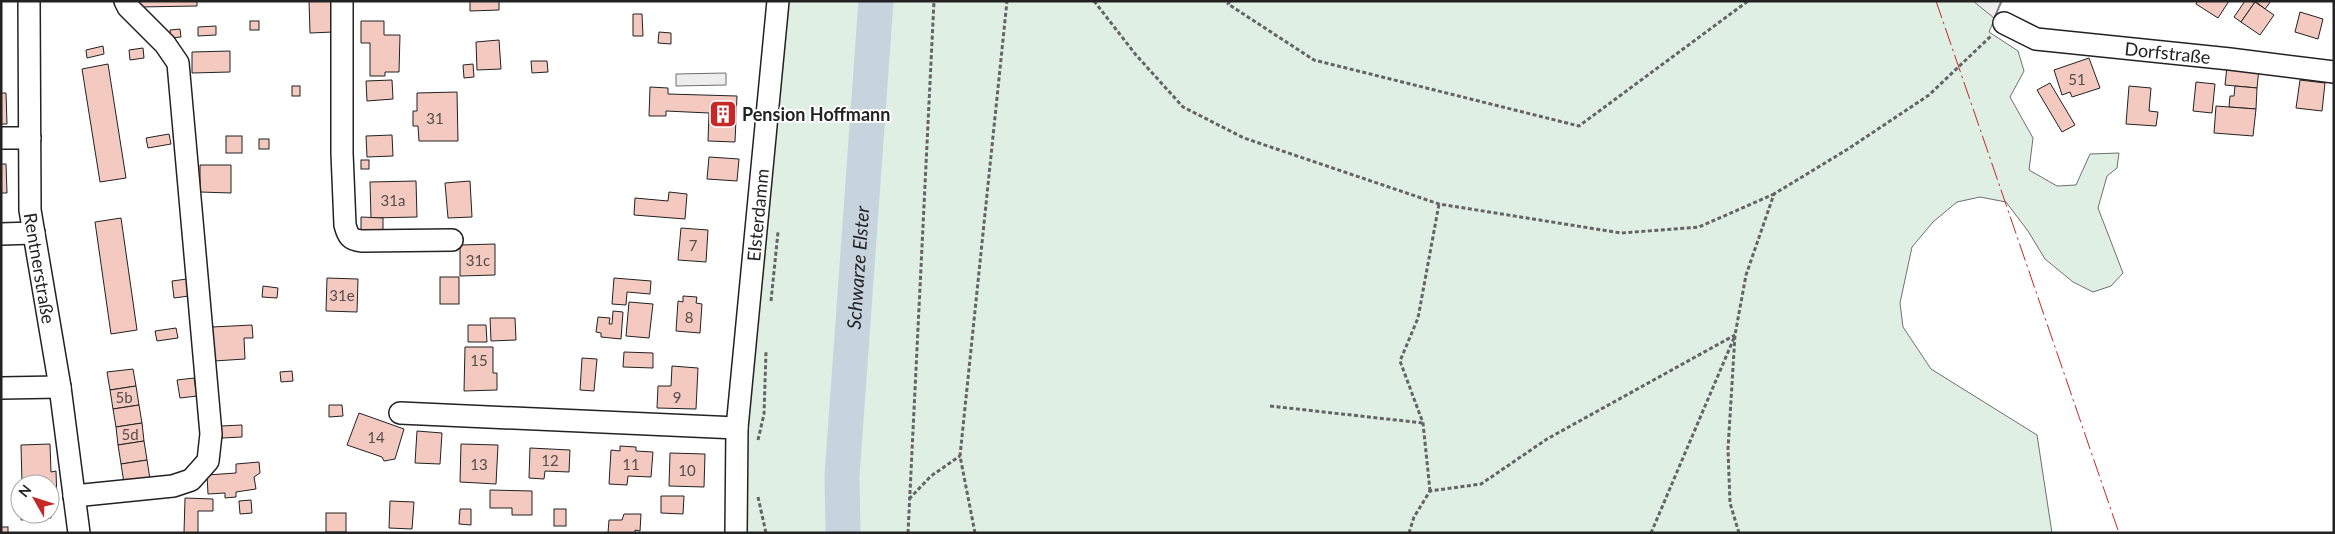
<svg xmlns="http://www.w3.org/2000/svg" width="2335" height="534" font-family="Lato,sans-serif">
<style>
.green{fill:#e0efe3;stroke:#6f6f6f}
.parking{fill:#ededed;stroke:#6f6f6f}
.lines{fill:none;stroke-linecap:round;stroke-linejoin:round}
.river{stroke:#c7d3dd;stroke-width:35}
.building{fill:#f3c9c0;stroke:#222}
.minor-casing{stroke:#222;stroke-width:24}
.path{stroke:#646464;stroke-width:3;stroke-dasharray:4 2.5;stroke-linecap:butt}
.minor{stroke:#fff;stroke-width:21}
.power{stroke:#c62828;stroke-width:1;stroke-dasharray:18 4 2.5 4;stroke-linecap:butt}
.labels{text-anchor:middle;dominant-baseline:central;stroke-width:4;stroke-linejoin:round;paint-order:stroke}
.number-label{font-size:15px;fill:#564c4a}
.street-label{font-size:18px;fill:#222;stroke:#fff}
.poi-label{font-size:18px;font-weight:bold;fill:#222;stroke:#fff;text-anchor:start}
.water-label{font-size:19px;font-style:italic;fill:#222;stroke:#fff}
</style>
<rect width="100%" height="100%" fill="#fff"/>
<polygon class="green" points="778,1 2002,1 1989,32 2018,51 2024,71 2010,97 2033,138 2029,170 2057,186 2076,185 2090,154 2119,153 2117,168 2107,176 2098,208 2123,273 2111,286 2093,292 2073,282 2045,259 2028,231 2006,202 1980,197 1957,202 1933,222 1912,247 1900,303 1903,327 1931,369 2037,435 2052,533 736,533"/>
<g class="parking">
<polygon points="1973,1 2001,1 1994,18"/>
<polygon points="726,73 726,85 676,86 676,74"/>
</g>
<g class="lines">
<path class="river" id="s1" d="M 843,533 L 842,476 L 876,1"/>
</g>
<g class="building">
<polygon points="139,1 197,1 197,6 139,7"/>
<polygon points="309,1 332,1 333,32 310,33"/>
<polygon points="470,1 499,1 499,10 470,11"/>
<polygon points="2197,1 2229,1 2218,18 2196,4"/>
<polygon points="2245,1 2255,2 2241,22 2234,17"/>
<polygon points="2255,1 2271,1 2265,9"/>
<polygon points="2255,2 2274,15 2260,35 2241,22"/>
<polygon points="2300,12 2323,19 2318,39 2295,32"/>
<polygon points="633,14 642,14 643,36 633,36"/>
<rect x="250" y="21" width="9" height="9"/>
<polygon points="361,21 384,21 384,35 400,35 399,72 385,72 385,76 370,76 370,43 361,43"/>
<polygon points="216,26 216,35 198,36 198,27"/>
<polygon points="180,29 181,37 171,38 170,30"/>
<polygon points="659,32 671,33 671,44 658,43"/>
<polygon points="499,40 501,69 477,70 476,42"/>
<polygon points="103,46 104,54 87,58 86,50"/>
<polygon points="143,48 144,58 130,60 129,50"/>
<polygon points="230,51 230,72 192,73 192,52"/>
<polygon points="2089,58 2100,88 2072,97 2070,92 2062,95 2054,70"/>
<polygon points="531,61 547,61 548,72 532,73"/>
<polygon points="108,64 126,178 100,182 82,69"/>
<polygon points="473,64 474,77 464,78 463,65"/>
<polygon points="2227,66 2259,69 2257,88 2225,85"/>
<polygon points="392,80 393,99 367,101 366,81"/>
<polygon points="2300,80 2325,83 2322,111 2296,108"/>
<polygon points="2196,82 2215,84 2212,113 2193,111"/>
<polygon points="2050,83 2075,125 2062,132 2037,90"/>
<rect x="292" y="86" width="8" height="10"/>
<polygon points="2129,86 2151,88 2149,111 2158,112 2156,126 2126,124"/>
<polygon points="2235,86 2257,88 2256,109 2229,107 2230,96 2234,96"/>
<polygon points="650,87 668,88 668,94 737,96 735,142 708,141 709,113 666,111 666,116 649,116"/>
<polygon points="457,92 458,141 419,141 418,126 413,126 413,111 417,111 417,93"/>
<polygon points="1,93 6,93 7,124 1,124"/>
<polygon points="2216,106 2256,109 2253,136 2214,133"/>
<polygon points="169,134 171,144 148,148 146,138"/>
<polygon points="392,135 393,156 367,157 366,136"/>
<rect x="226" y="136" width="16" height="17"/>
<rect x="259" y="139" width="10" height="10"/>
<polygon points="709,157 739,159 737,181 707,179"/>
<rect x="361" y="160" width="8" height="9"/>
<polygon points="1,164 6,164 7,193 1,193"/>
<polygon points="200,165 231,165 231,193 200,192"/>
<polygon points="416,181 417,217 371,218 370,182"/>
<polygon points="470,181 472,217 448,218 445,183"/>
<polygon points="669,192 687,194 685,219 634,215 635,198 668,201"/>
<polygon points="361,217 383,218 383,234 361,234"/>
<polygon points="121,218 137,330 111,334 95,222"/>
<polygon points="681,228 708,230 706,262 678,260"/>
<polygon points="495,244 495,275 460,276 460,245"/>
<rect x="440" y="277" width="19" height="27"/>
<polygon points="327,278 358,279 357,312 326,311"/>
<polygon points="614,278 651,281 650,294 627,292 626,305 612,304"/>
<polygon points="187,279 189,296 174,298 172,281"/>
<polygon points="263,286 278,288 277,298 262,297"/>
<polygon points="683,296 697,297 696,303 702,304 700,333 676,331 678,301 683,302"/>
<polygon points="629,302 653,304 649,338 626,336"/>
<polygon points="613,311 623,312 621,339 601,337 601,333 596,332 598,317 610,318 609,324 612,324"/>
<polygon points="490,318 515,318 516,340 491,341"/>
<polygon points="252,325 253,338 244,338 245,359 214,361 212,327"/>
<polygon points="468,325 486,325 487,342 468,342"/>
<polygon points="176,328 178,338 157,341 155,331"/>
<polygon points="465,347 493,347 493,373 497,373 497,390 464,391"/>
<polygon points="624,352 653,353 653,368 623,367"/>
<polygon points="582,358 597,359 594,391 580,390"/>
<polygon points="672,366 698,368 696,409 657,408 658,386 671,386"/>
<polygon points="133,369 136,386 110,390 107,372"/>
<polygon points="292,371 293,381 281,382 280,372"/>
<polygon points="194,378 197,396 180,398 177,380"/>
<polygon points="136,386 139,405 113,409 110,390"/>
<polygon points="139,405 142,423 116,427 113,409"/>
<polygon points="329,405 342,405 343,416 329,417"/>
<polygon points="359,413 404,429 395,459 384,461 382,457 347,445"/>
<polygon points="142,423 144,441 118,445 116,427"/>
<polygon points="242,425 242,437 222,438 221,426"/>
<polygon points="417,431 442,433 440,464 415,463"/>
<polygon points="144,441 147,460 121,464 118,445"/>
<polygon points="50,444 51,472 56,471 57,500 50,501 50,484 22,484 21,445"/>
<polygon points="461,444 498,445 496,484 460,482"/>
<polygon points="620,446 636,447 636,451 653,452 651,477 628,476 627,485 609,484 611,450 620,451"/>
<polygon points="530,448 570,450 569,472 545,471 544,479 529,478"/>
<polygon points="670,453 705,454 704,487 669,486"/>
<polygon points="147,460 150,479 124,483 121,464"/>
<polygon points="259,462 260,473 254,477 256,489 236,492 236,497 225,498 225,493 208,494 207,475 236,473 236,464"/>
<polygon points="490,490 532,491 532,515 512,515 512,508 490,508"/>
<polygon points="661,496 684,496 683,514 661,513"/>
<polygon points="185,498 213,499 213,511 198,511 198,533 184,533"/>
<polygon points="251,500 252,513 240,514 239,501"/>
<polygon points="390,501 414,502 412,529 389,528"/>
<polygon points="50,502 51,518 21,520 21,514 50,514"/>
<polygon points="460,509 471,509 471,525 459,524"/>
<rect x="554" y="509" width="12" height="17"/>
<rect x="326" y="513" width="20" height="19"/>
<polygon points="624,514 641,514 640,531 635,530 635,533 608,533 609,520 622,520"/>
<rect x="1" y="527" width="7" height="6"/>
</g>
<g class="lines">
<g class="minor-casing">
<g id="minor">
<path id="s2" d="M 29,1 L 30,210 L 60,387 L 79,533"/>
<path d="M 342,1 L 342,153 L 345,225 C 348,236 350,240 362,241 L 452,240"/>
<path id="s3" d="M 2004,23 L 2036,39 L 2230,59 L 2334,72"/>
<polyline points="1,138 30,138"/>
<polyline points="1,234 34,233"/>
<polyline points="1,388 60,387"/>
<polyline points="400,413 737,428"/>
<polyline points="74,496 173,486 191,480 208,461 211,434 178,63 165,44 128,7 125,1"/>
<path id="s4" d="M 736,533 L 737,428 L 778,1"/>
</g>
</g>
<g class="path">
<polyline points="1094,1 1136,55 1183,107 1244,138 1439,204 1621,233 1699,227 1774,194"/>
<polyline points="1230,1 1228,4 1314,60 1579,126 1748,1"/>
<polyline points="771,301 778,232"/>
<polyline points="1270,406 1423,423"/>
<polyline points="758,440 764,414 766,352"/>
<polyline points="1430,491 1423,423 1400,361 1418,318 1439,204"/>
<polyline points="758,497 766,533"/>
<polyline points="909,499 931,476 960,456"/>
<polyline points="908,533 934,1"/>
<polyline points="975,533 960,456 1007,1"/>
<polyline points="1409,533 1414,517 1430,491 1481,484 1547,439 1735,335"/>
<polyline points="1651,533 1734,338"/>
<polyline points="1739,533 1730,503 1728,449 1735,335 1746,275 1774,194 1848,149 1929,95 1991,36"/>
</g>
<use href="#minor" class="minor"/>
<polyline class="power" points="1936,1 2119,533"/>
</g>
<defs>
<g id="building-square" transform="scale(1.4375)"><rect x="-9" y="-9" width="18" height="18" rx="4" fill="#c62828" stroke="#fff"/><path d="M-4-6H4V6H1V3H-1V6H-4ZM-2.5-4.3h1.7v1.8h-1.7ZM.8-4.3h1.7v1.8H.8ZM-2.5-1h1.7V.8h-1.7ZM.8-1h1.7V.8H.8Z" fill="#fff"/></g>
</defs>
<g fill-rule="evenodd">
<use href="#building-square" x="723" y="114"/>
</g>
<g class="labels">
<g class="number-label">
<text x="2077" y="79">51</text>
<text x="435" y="118">31</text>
<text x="393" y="200">31a</text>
<text x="693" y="245">7</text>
<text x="478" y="260">31c</text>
<text x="342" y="295">31e</text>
<text x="689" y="317">8</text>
<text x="479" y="360">15</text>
<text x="124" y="397">5b</text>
<text x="677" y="397">9</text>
<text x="130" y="434">5d</text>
<text x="376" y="437">14</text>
<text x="550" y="460">12</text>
<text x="479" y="464">13</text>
<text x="631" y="464">11</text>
<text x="687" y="470">10</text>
</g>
<g class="street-label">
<text stroke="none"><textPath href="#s3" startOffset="168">Dorfstraße</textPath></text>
<text stroke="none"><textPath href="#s4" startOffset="319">Elsterdamm</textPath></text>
<text stroke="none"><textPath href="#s2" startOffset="268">Rentnerstraße</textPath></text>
</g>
<g class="poi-label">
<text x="742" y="114">Pension Hoffmann</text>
</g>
<g class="water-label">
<text stroke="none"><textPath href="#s1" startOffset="266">Schwarze Elster</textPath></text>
</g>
</g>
<rect width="2335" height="534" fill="none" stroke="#222222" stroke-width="5"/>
<g transform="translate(35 499) rotate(309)"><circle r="24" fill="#ffffff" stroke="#a7a7a7"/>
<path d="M0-4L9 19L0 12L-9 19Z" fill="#c62828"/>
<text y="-8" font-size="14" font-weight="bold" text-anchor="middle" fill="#222222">N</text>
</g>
</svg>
